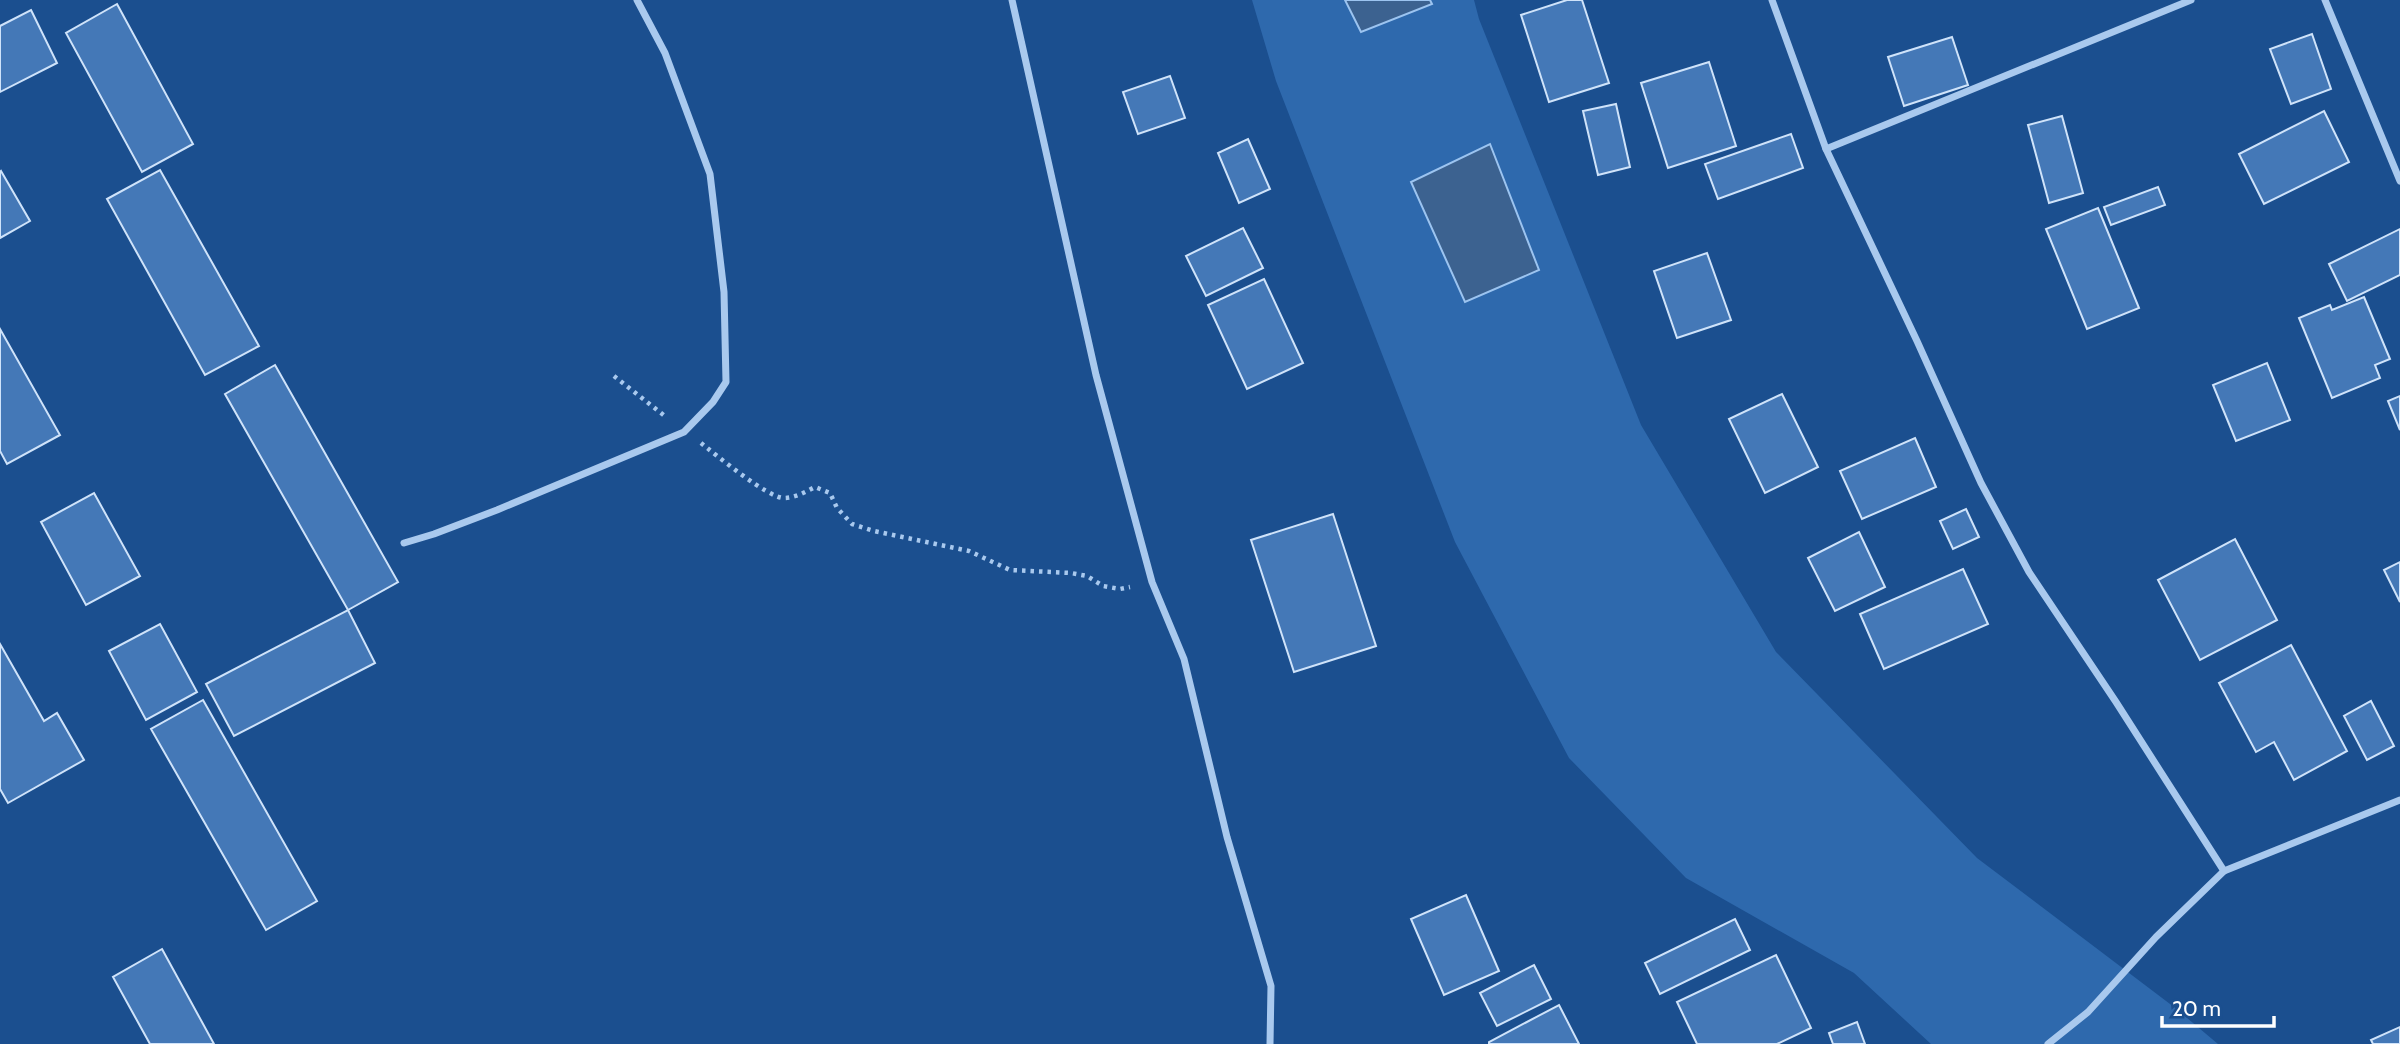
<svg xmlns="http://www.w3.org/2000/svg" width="2400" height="1044" font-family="Cabin,sans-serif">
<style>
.green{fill:#2e69ad}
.water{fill:#3c6290;stroke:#9cc4f0;stroke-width:2}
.building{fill:#4478b7;stroke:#cfe3fa;stroke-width:2}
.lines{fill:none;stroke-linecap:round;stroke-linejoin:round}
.path{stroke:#a9c9ee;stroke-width:4.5;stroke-dasharray:3.5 5;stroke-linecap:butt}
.street{stroke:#a9c9ee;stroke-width:7}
</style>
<rect width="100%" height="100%" fill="#1b4f8f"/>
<polygon class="green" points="1252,0 1345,0 1361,32 1432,3 1430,0 1474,0 1479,19 1641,425 1776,652 1977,858 2174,1007 2218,1044 1931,1044 1854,973 1686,878 1569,758 1455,542 1276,81"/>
<g class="water">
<polygon points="1345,0 1430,0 1432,4 1361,32"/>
<polygon points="1490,144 1539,270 1465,302 1411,182"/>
</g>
<g class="building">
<polygon points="1567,0 1582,0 1609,83 1549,102 1521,15"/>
<polygon points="117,4 193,144 142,172 66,33"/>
<polygon points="31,10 57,63 0,92 0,26"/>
<polygon points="2312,34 2331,89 2291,104 2270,49"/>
<polygon points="1952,37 1968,85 1904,106 1888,57"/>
<polygon points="1709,62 1736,146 1668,168 1641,83"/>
<polygon points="1170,76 1185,118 1138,134 1123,92"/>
<polygon points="1616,104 1630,167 1598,175 1583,111"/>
<polygon points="2324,111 2349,162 2264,204 2239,154"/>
<polygon points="2062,116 2083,193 2049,203 2028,125"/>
<polygon points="1791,134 1803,168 1718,199 1705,164"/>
<polygon points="1248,139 1270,189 1239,203 1218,153"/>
<polygon points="160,170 259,346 205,375 107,199"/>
<polygon points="1,171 30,221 0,238 0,172"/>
<polygon points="2158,187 2165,205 2111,225 2104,207"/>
<polygon points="2098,208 2139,308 2087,329 2046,229"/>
<polygon points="1243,228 1263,268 1206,296 1186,256"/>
<polygon points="2400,229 2400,275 2347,301 2329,264"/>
<polygon points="1707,253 1731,320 1677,338 1654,271"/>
<polygon points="1264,279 1303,363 1247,389 1208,305"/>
<polygon points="2364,297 2390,359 2375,365 2380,378 2332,398 2299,318 2330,305 2332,310"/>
<polygon points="0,329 60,435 7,464 0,451"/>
<polygon points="2267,363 2290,420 2236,441 2213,385"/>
<polygon points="275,365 398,582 348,610 225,394"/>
<polygon points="1782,394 1818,467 1765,493 1729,419"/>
<polygon points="2400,396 2400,430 2388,401"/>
<polygon points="1915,438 1936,487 1862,519 1840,471"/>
<polygon points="94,493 140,576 86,605 41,522"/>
<polygon points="1966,509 1979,537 1953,549 1940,521"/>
<polygon points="1333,514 1376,646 1294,672 1251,540"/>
<polygon points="1859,532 1885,587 1835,611 1808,558"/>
<polygon points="2235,539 2277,620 2200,660 2158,580"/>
<polygon points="2400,562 2400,602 2384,570"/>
<polygon points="1963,569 1988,624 1884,669 1860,614"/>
<polygon points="348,610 375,663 234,736 206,684"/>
<polygon points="160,624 197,692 146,720 109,651"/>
<polygon points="0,644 44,721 57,713 84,760 8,803 0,789"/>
<polygon points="2291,645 2347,751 2294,780 2274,742 2256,752 2219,683"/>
<polygon points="203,700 317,901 266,930 151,729"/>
<polygon points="2371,701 2394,746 2367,760 2344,716"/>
<polygon points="1466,895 1499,971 1444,995 1411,919"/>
<polygon points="1735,919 1750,950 1660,994 1645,963"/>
<polygon points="162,949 214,1044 150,1044 113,977"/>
<polygon points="1776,955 1811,1028 1777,1044 1697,1044 1677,1002"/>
<polygon points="1534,965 1551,999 1497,1026 1480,993"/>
<polygon points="1559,1005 1579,1044 1489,1044 1489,1042"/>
<polygon points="1857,1022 1865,1044 1833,1044 1829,1033"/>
<polygon points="2400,1027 2400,1044 2373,1044 2371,1040"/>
</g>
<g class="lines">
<g class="path">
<polyline points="614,376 666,417"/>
<path d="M 701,443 C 716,455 768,498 784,498 C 795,498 805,492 815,487 L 830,493 L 837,508 L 852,524 L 874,531 L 969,551 L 1010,570 L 1071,573 L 1087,576 L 1103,586 L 1120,589 L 1130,587"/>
</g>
<g class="street">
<polyline points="1012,0 1096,375 1152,582 1184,659 1227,837 1271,986 1270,1044"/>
<polyline points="1772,0 1826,149 1917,341 1981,483 2029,572 2116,702 2224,871 2400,800"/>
<polyline points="2325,0 2400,181"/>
<polyline points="1826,149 2191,0"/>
<polyline points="404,543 434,534 497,510 684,432 713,402 726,382 724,292 710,174 665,53 637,0"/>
<polyline points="2048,1044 2088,1012 2156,937 2224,871"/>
</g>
</g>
<path d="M2162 1016v10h112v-10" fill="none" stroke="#ffffff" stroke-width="3.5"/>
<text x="2172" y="1016" font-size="21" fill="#ffffff" stroke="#1b4f8f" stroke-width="5" paint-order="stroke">20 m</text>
</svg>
